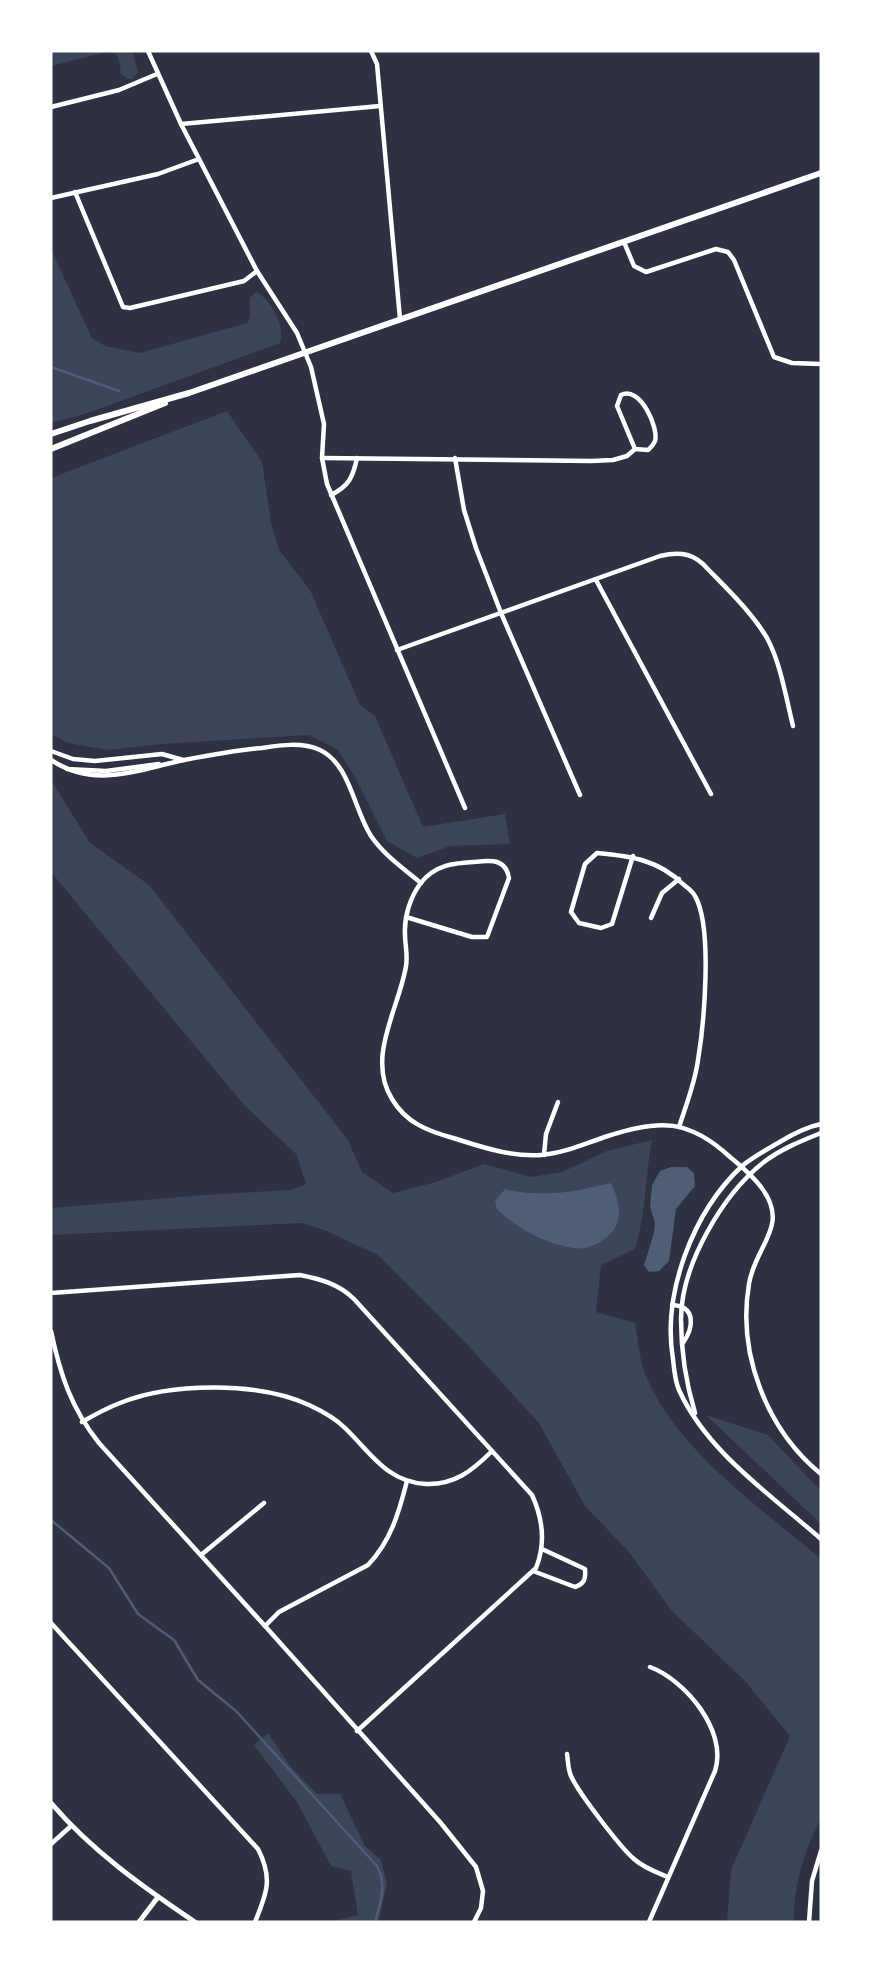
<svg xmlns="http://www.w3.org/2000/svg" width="872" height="1973" font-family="'Open Sans',sans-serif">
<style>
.green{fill:#3c4559}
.water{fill:#4f5d75}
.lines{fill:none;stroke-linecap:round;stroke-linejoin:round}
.stream{stroke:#4f5d75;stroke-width:2.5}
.minor{stroke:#fff;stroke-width:4.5}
.tertiary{stroke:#fff;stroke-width:5}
.primary{stroke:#fff;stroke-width:6}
</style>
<rect width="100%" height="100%" fill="#2d3142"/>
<g class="green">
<path d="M 51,51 L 132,51 L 138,72 L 133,79 L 127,79 L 121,74 C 120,64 120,54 110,51 L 51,66 Z"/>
<path d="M 51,249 L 92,338 L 105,346 L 140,353 L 247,323 L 250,317 L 250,298 L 256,292 C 271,299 286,327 280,343 L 88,413 L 51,423 Z"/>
<polygon points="227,411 262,462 271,523 279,550 310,590 360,705 375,716 423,827 505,814 510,844 450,846 417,858 387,841 354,775 337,749 309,735 161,744 109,750 68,743 51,734 51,478"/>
<path d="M 51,780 L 90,843 L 149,885 L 348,1140 L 362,1172 L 393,1193 L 436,1182 L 484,1164 L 531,1177 L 562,1172 L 607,1151 L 652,1140 C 645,1176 646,1214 635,1249 L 601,1265 L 596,1312 L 635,1323 C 638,1338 639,1357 644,1371 C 674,1449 759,1506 821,1559 L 821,1818 C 805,1850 793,1885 794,1922 L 727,1922 L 731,1870 L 790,1736 L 745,1681 L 671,1610 L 629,1552 L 585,1506 L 539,1423 L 462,1339 L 378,1255 L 324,1230 L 302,1223 L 51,1235 L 51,1208 L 203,1195 L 291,1190 L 306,1184 L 296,1154 L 244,1105 L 51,872 Z"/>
<polygon points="706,1415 768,1435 821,1491 821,1524"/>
<polygon points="268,1733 290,1766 317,1794 340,1794 365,1846 381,1860 387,1884 378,1922 336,1922 339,1920 358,1915 351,1871 331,1866 297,1802 254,1745"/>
</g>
<g class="water">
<polygon points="671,1167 687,1167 694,1173 695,1186 676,1209 669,1261 659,1271 649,1272 644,1265 654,1233 655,1223 650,1207 652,1185 660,1171"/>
<path d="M 611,1183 C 621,1205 625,1225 603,1240 C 595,1246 583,1250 573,1248 C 545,1244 516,1228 497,1209 L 495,1201 L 505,1189 C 545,1198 572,1192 611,1183 Z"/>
</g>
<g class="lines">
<g class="stream">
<polyline points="51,367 119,391"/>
<path d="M 51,1520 L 109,1568 L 138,1614 L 174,1640 L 198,1680 L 236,1711 L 377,1866 C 387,1885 381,1902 375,1922"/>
</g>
<g class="minor">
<polyline points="148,51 181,124 257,271 297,333 311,367 324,424 322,458 327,484 465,808"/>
<polyline points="371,51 377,64 400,319"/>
<polyline points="51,107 119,90 157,74"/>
<polyline points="181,124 380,106"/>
<polyline points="75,192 123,307 130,308 244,281 257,271"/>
<polyline points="51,198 158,174 199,159"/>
<polyline points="624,242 634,266 646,272 716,249 728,252 734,260 774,357 792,363 821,364"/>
<path d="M 322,458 L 591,461 L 613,460 L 627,456 L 635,449 L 648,450 C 651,447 653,446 655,441 C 659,428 640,385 621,395 L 617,406 L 635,449"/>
<polyline points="455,458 464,510 476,548 501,613 580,795"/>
<path d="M 331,495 C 349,486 353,477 357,458"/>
<polyline points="596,580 711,794"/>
<path d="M 397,650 L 660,556 C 676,552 690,552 703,564 C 725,587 751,611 767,638 C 781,664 786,698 793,726"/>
<polyline points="51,751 73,759 95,761 162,754 183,760"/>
<path d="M 51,760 C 95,789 136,770 184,760 C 210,755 236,750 262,748 C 281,745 302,742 320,750 C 350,764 354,810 371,836 C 384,855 403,868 421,883"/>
<polyline points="67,769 106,771 159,764"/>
<path d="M 633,856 L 612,924 L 601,928 L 579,923 L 571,912 L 585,864 L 597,853 C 631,856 659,860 684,885 C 688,888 693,892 695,896 C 713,927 704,1024 698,1060 C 695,1083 686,1105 679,1127"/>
<path d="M 406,917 L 472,937 L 487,937 L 509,878 C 507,866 500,860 487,861 C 461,863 437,861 420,884 C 410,898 404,917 405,934 C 405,945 408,955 406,966 C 399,1009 366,1057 392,1099 C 406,1123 428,1131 453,1138 C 482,1147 510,1157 541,1155 C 565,1153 586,1143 608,1136 C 659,1119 689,1119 730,1157 C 741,1166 752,1175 761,1187 C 791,1226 755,1245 749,1284 C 737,1354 767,1430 821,1474"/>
<polyline points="651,918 662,893 679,879"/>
<path d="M 821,1124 C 806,1127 791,1135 778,1143 C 766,1150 753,1157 742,1166 C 693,1212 662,1293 673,1359 C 674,1369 675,1381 679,1390 C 707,1452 771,1495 821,1539"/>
<polyline points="544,1155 546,1134 558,1102"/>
<path d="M 51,1293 L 300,1275 C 320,1279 339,1284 354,1299 L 532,1495 C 543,1519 546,1543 536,1568 L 357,1731"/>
<path d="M 672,1305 C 696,1306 694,1327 683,1343"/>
<path d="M 51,1331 C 60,1374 71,1408 99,1443 L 265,1626 L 440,1822 L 476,1867 L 483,1891 L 481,1908 L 474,1922"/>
<path d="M 695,1413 C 686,1383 681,1351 681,1319 C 681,1265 723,1194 764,1162 C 781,1149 801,1141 821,1133"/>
<path d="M 82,1422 C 94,1415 107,1408 120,1403 C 172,1382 259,1382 309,1405 C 322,1411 336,1419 345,1428 C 371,1453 387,1482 426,1484 C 454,1485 472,1471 491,1452"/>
<polyline points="201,1555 264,1503"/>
<path d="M 533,1571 L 575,1587 C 584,1584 586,1579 585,1569 L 542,1549"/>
<path d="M 51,1623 L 258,1849 C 273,1878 267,1893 255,1922"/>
<path d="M 265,1626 L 279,1612 L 368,1565 C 391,1541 399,1512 407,1481"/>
<path d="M 567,1754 C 568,1761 568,1769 571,1776 C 578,1792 620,1847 634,1859 C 644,1868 656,1872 668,1877"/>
<polyline points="51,1844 71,1826"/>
<path d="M 649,1922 L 715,1771 C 728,1731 685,1680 650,1667"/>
<polyline points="809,1922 812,1881 821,1851"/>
</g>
<g class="tertiary">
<path d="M 51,1803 C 92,1851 143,1887 195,1922"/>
<polyline points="139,1922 158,1897"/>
</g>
<g class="primary">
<polyline points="51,434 90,421 189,393 821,173"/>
<polyline points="51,449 165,403"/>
</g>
</g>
<rect width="872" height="1973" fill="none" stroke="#ffffff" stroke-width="105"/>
</svg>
